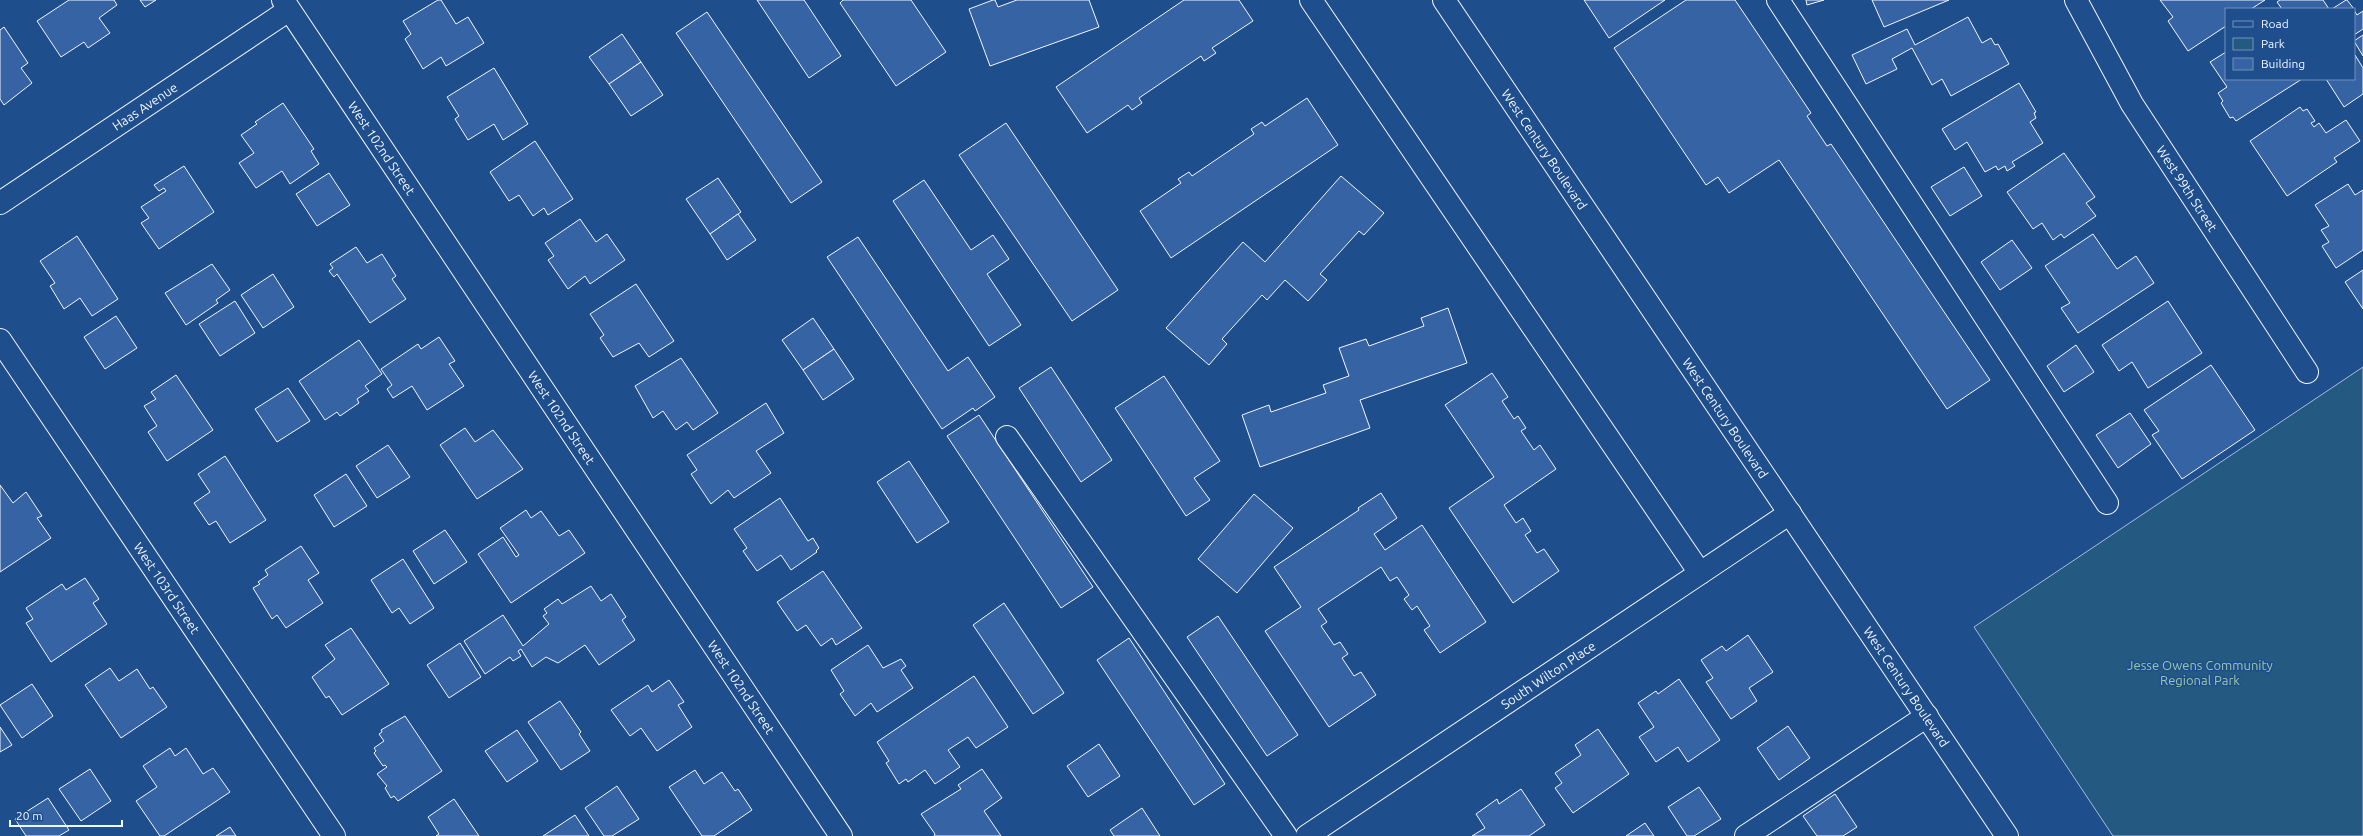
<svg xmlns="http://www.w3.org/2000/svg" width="2363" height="836" font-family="Ubuntu,sans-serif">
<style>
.green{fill:#245a82;stroke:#a8bbd7}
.building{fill:#3563a3;stroke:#f2f6ff}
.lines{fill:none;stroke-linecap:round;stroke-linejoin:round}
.minor-casing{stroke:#f2f6ff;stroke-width:24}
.major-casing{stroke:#f2f6ff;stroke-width:24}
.minor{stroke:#1f4e8c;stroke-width:22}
.major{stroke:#1f4e8c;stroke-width:22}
.labels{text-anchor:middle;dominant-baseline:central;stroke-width:3;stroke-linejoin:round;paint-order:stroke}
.street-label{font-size:13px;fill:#f2f6ff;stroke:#1f4e8c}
.park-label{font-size:13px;fill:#97c8a6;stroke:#1f4e8c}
</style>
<rect width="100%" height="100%" fill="#1f4e8c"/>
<polygon class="green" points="2363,367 2363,836 2113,836 1974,627"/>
<g class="building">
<polygon points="69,0 114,0 117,5 99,18 110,33 88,48 84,42 61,57 37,21"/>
<polygon points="140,0 156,0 145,7"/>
<polygon points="438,0 441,0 456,24 468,17 484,43 446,66 441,57 423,69 405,39 411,34 403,21"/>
<polygon points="757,0 804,0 841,56 809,78"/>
<polygon points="843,0 911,0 946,52 896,86 840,3"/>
<polygon points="993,0 995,0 998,7 1017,0 1089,0 1099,27 990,66 969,9"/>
<polygon points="1184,0 1239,0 1253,21 1212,48 1216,53 1204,61 1201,56 1139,98 1142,103 1132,110 1128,105 1087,133 1056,87"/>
<polygon points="1584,0 1665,0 1609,38"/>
<polygon points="1686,0 1735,0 1811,113 1807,116 1827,146 1831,144 1990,380 1947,409 1779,160 1729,193 1718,177 1706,185 1614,48"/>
<polygon points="1806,0 1824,0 1807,5"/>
<polygon points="1872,0 1949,0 1884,27"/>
<polygon points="2160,0 2265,0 2251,9 2226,9 2226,26 2188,51 2168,21 2173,17"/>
<polygon points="2280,0 2323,0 2329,9 2282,9 2277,2"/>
<polygon points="2347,0 2354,9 2332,9 2346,0"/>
<polygon points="2354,10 2357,15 2363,11 2363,29 2354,35"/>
<polygon points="707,12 822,182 791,203 676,33"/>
<polygon points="1968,17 1982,43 1991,38 1995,45 1998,44 2009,64 1951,96 1942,79 1932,85 1912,48 1892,59 1897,69 1866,84 1852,55 1907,29 1915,45"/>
<polygon points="4,27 28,63 21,68 32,83 4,105 0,99 0,30"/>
<polygon points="622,34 641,62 609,84 589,57"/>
<polygon points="2363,35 2363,56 2354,41"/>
<polygon points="2226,52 2226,79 2302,79 2236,121 2233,117 2230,118 2221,103 2223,101 2218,93 2227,87 2210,62"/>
<polygon points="2355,55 2363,68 2363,94 2344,107 2326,79 2354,79"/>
<polygon points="641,62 663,95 631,116 609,84"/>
<polygon points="494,68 528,124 503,140 494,124 468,140 455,119 459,116 447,97"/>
<polygon points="2019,83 2036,112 2034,113 2036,118 2030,122 2043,143 2012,162 2015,166 2007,171 2005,166 1998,170 1996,166 1985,172 1967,142 1955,150 1942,129"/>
<polygon points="1307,98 1338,145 1171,258 1140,211 1181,183 1178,179 1189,172 1192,176 1254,134 1251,129 1262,122 1265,126"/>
<polygon points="283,103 314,149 311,151 319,164 290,184 282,171 256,188 239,163 254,153 241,135 257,124 255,122"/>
<polygon points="2300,107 2303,111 2307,109 2315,121 2311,123 2314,127 2319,123 2326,133 2346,120 2360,141 2334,158 2337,162 2287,196 2250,141"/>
<polygon points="1006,123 1118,290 1072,321 959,155"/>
<polygon points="535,141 573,199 548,215 544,208 533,216 519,195 509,201 490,172"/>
<polygon points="2064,153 2095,197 2086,203 2096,216 2064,238 2061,234 2053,240 2042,223 2033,229 2007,192"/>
<polygon points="184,166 214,212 159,249 141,223 149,218 141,207 166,191 164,188 159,191 154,185"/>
<polygon points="1964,167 1982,196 1950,216 1931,187"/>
<polygon points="329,173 350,205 317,226 296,194"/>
<polygon points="1341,176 1384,213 1364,235 1359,231 1320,274 1327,280 1308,301 1285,280 1267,300 1262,295 1222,339 1227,344 1209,365 1166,328 1243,242 1265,262"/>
<polygon points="718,178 741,212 710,234 686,199"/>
<polygon points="924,180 971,250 993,235 1009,259 987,274 1021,325 989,346 893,201"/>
<polygon points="2348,184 2355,195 2363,190 2363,250 2336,268 2322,246 2329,242 2321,230 2329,226 2315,205"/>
<polygon points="738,214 756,240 727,260 710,234"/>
<polygon points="580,219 596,242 607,234 625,260 590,284 585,276 568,289 548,260 554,256 545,243"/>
<polygon points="2093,234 2117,269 2136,256 2154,283 2078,333 2061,308 2070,303 2045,266"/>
<polygon points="77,236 118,299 92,316 80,298 64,309 50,286 55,283 40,261"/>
<polygon points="858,237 948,371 968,357 995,397 975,411 973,408 942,429 827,257"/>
<polygon points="2012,240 2032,268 2000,290 1981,262"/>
<polygon points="356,247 367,263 382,254 396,276 392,279 406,299 370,323 337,274 334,277 329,271 333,268 330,264"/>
<polygon points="212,264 230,290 216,300 218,303 186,325 165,293"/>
<polygon points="2363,270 2363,309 2345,282"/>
<polygon points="273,274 294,307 263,328 241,295"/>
<polygon points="636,284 674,341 649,357 639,343 613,357 600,338 604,335 590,314"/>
<polygon points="235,301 255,333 220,356 199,324"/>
<polygon points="2168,301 2202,353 2148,388 2132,362 2119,371 2102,345"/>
<polygon points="1448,308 1467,363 1360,400 1370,428 1260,467 1242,415 1269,405 1271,412 1326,393 1323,385 1349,376 1339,348 1366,339 1369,346 1424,326 1421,318"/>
<polygon points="116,316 137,348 105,369 84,337"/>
<polygon points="813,318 834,349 803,370 782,340"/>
<polygon points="439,337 455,361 449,364 464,386 427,410 412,386 393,398 387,389 392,385 381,369 418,344 421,349"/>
<polygon points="359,340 382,374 365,386 369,391 357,399 359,403 340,416 337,412 325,420 299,381"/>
<polygon points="2076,345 2094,372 2064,392 2047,366"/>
<polygon points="834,349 854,379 823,400 803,370"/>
<polygon points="681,358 718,413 693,430 687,422 676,430 663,411 653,418 635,386"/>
<polygon points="2211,365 2255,430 2182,479 2152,435 2159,431 2144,410"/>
<polygon points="1051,367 1112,460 1081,482 1019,388"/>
<polygon points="1492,373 1508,397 1502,401 1514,419 1518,416 1526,428 1521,431 1534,450 1540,445 1556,469 1504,505 1516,523 1523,518 1531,531 1525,535 1537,553 1544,549 1559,571 1513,603 1449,508 1494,477 1445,405"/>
<polygon points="176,375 213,430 167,461 148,432 157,426 144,406 156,399 151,392"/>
<polygon points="1164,376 1220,461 1194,478 1210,500 1186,516 1115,408"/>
<polygon points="288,388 310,421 277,442 255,409"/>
<polygon points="766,403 784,433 756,451 771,473 734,498 728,490 711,504 691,474 697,470 687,455"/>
<polygon points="2130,413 2151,444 2118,468 2096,435"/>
<polygon points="979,415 1093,587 1061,608 947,436"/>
<polygon points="465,428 475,442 493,430 523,469 477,499 440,445"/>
<polygon points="388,445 410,477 377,498 356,466"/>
<polygon points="225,456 266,520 230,543 216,521 209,525 194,503 210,492 198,474"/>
<polygon points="909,461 949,522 917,543 877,482"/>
<polygon points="346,474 367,506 334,527 314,495"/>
<polygon points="0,485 13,503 26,492 42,516 37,518 51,538 0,572"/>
<polygon points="1381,493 1397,518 1374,534 1385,550 1422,525 1486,622 1440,653 1424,630 1430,626 1417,606 1412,610 1404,599 1409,595 1397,577 1390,581 1381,567 1318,609 1327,622 1321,626 1334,645 1340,642 1348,654 1342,658 1354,676 1361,672 1376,695 1329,727 1265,631 1301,607 1274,567 1359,510 1358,508"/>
<polygon points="1254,494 1293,528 1237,593 1198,559"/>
<polygon points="780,498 808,541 813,538 819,548 816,551 817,552 791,570 781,555 757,571 743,551 747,548 734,529"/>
<polygon points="526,510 531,518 541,511 559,536 569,530 585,553 511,603 478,554 503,537 516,557 519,555 500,528"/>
<polygon points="445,530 467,562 434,584 413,551"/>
<polygon points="301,546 319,573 308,580 323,603 286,628 277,615 272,619 253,588 260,584 258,582 268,575 265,570"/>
<polygon points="403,559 434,608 410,624 399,608 392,613 371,580"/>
<polygon points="823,571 862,628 836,645 832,638 821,646 806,625 797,631 777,602"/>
<polygon points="85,578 99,599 93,603 107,624 51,662 26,623 33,619 26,608 62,584 66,590"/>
<polygon points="591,586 601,601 611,594 626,617 622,620 635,640 599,665 585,645 558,663 546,657 532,667 521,649 518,651 521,656 513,661 510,657 485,674 464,641 503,615 523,646 549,624 543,616 547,613 544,609 558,599 562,604"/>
<polygon points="1004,603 1064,693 1033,714 973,625"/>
<polygon points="1218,616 1298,735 1267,756 1187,637"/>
<polygon points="351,628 389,684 342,715 329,696 326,698 312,677 335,659 325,645"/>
<polygon points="1748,635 1773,672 1749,688 1757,701 1731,719 1706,682 1713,678 1701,660 1722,646 1726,651"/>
<polygon points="1129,638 1225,784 1194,805 1097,660"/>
<polygon points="460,643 481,677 449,698 427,665"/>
<polygon points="868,645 883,668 901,659 906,666 901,670 913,688 877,712 871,703 855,716 840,694 844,691 831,670"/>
<polygon points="110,668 119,681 137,669 150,689 153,687 167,707 121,738 85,685"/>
<polygon points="974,676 1008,727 976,748 968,737 948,750 960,767 935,784 925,770 908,782 906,779 899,784 886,763 889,761 877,742"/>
<polygon points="1679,679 1720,740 1688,762 1678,747 1656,762 1639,737 1654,727 1638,703 1656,691 1658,694"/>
<polygon points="669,680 684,702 678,705 692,727 657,751 641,728 630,736 611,710 648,685 652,692"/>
<polygon points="32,684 53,716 22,738 0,705"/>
<polygon points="560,701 581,732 579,734 590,751 561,770 528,722"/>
<polygon points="405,716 442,771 398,801 394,796 391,798 385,788 387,786 377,774 387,767 385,765 383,766 374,753 376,751 374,748 384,741 379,734 382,732 381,730"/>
<polygon points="1788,726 1810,758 1779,780 1757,748"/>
<polygon points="0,727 12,745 0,752"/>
<polygon points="1598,729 1629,774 1573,813 1555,788 1562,783 1555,773 1581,755 1575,745"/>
<polygon points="517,730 538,761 507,782 485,751"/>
<polygon points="1099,744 1120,776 1088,797 1067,766"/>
<polygon points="170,748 175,756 186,748 203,774 213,768 230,792 164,836 160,836 136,801 157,787 143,766"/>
<polygon points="90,769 111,801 81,821 59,789"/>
<polygon points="982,769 1002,798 984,811 1001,836 934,836 935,834 921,814 961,789 958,785"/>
<polygon points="695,770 704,784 722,772 735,791 738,789 752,810 714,836 702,836 669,787"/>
<polygon points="617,786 639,819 612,836 604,836 585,808"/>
<polygon points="1699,787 1721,819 1694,836 1687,836 1668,807"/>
<polygon points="1521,789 1545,825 1529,836 1472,836 1485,828 1476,814 1497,799 1499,804"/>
<polygon points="1835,794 1857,827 1843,836 1817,836 1803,816"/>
<polygon points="48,798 69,830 59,836 26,836 15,819"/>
<polygon points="454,799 479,836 436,836 439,834 428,817"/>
<polygon points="1142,808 1160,836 1114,836 1110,830"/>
<polygon points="575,815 589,836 543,836"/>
<polygon points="1645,823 1654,836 1626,836"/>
<polygon points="230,827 236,836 216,836"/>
</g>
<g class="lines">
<g class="minor-casing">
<g id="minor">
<path id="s1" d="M 283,0 L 841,836"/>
<polyline points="1311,0 1700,573"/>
<polyline points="1778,0 2107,503"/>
<path id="s2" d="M 2076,0 L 2132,104 L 2307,372"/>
<path id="s3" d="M 0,203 L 289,10"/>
<path id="s4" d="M 0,340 L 334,836"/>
<polyline points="1007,437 1286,836"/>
<path id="s5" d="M 1307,836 L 1790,513"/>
<polyline points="1746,836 1927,716"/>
</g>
</g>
<g class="major-casing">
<g id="major">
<path id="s6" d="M 1444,0 L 2007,836"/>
</g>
</g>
<use href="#minor" class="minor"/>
<use href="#major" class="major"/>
</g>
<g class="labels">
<g class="street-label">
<text stroke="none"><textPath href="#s3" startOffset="174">Haas Avenue</textPath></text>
<text stroke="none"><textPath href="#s1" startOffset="178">West 102nd Street</textPath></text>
<text stroke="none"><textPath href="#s6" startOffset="180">West Century Boulevard</textPath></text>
<text stroke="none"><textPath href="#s2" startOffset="219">West 99th Street</textPath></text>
<text stroke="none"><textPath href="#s1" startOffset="502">West 102nd Street</textPath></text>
<text stroke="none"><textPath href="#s6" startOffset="504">West Century Boulevard</textPath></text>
<text stroke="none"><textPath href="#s4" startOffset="299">West 103rd Street</textPath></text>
<text stroke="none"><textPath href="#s5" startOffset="290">South Wilton Place</textPath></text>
<text stroke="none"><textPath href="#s6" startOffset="828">West Century Boulevard</textPath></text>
<text stroke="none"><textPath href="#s1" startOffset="826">West 102nd Street</textPath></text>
</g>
<g class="park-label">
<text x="2200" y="665">Jesse Owens Community<tspan x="2200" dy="15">Regional Park</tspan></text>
</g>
</g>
<rect x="2225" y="8" width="130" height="72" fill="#1f4e8c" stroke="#7391ba"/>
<rect x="2233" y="21" width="20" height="6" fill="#1f4e8c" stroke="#7391ba"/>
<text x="2261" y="28" font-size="12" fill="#f2f6ff">Road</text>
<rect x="2233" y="38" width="20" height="12" fill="#245a82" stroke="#7391ba"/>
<text x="2261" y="48" font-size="12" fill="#f2f6ff">Park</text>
<rect x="2233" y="58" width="20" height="12" fill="#3563a3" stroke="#7391ba"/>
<text x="2261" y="68" font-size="12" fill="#f2f6ff">Building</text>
<path d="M10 820v6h112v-6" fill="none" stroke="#f2f6ff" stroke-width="2"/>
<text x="16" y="820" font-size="12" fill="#f2f6ff" stroke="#1f4e8c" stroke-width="3" paint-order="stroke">20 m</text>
</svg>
